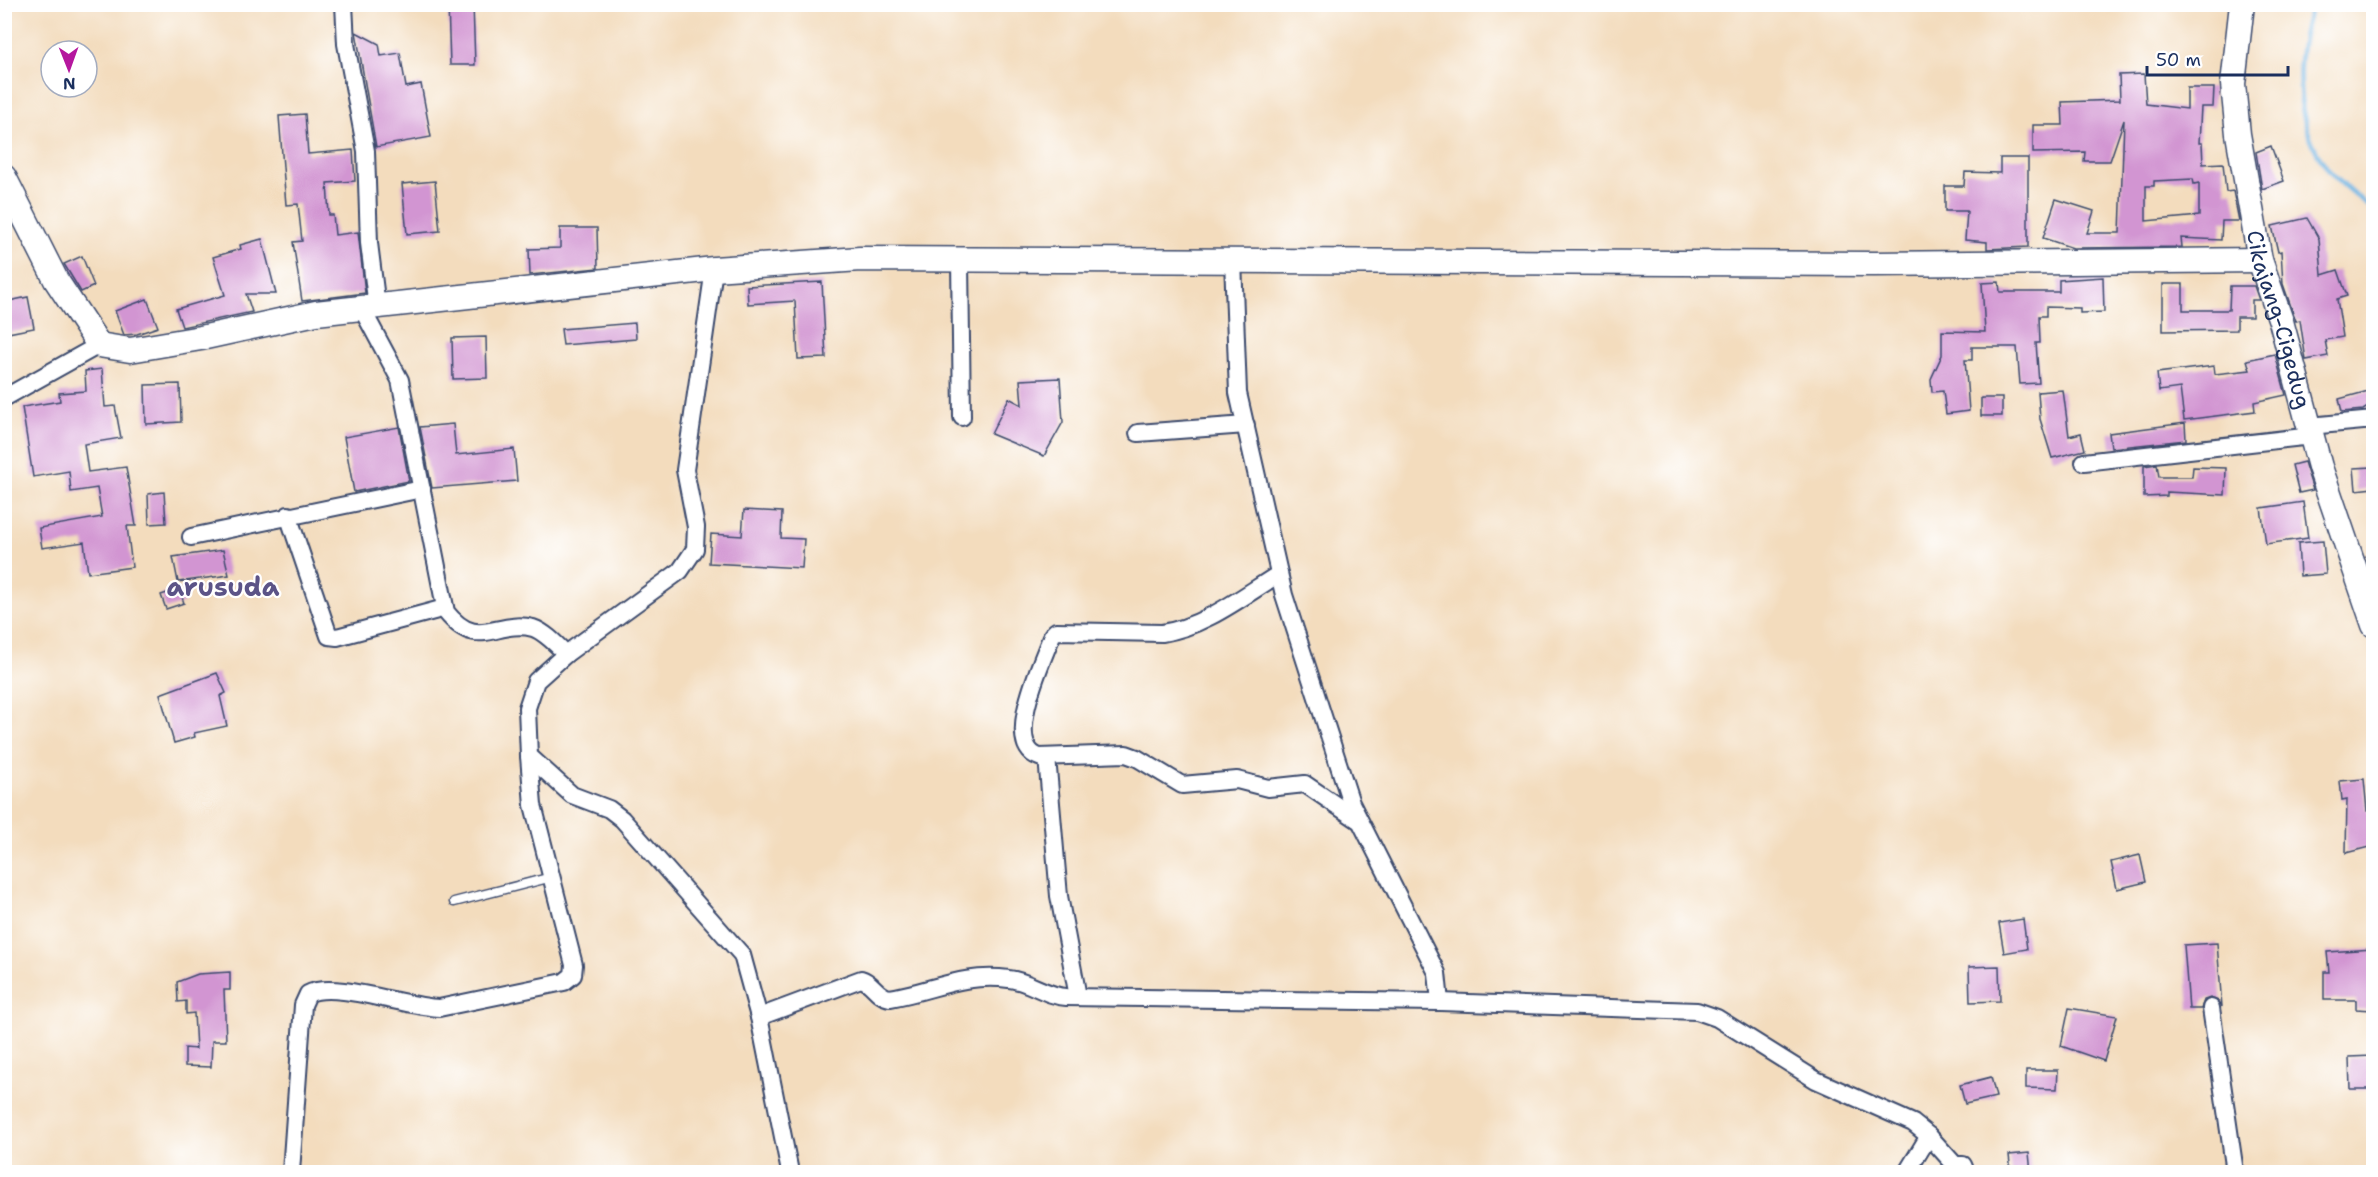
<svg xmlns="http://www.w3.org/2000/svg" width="2378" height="1177" font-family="'Shantell Sans',sans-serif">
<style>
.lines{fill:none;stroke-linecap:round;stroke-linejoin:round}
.stream{stroke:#67afde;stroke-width:5}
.building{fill:#d295d2;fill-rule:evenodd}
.lane-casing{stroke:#3b496c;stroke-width:11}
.street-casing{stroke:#3b496c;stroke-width:20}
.secondary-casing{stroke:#3b496c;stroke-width:27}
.lane{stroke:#fff;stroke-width:8}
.street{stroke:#fff;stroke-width:16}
.secondary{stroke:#fff;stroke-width:24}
.labels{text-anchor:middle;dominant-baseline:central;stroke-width:4.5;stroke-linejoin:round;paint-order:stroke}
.street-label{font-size:22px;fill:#1b2f5e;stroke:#fff}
.quarter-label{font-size:26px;font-weight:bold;fill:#5b5387;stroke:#fff}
</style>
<rect width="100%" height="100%" fill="#fff"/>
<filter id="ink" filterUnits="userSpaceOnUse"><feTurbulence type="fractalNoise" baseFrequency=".0167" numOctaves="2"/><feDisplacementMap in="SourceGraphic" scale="12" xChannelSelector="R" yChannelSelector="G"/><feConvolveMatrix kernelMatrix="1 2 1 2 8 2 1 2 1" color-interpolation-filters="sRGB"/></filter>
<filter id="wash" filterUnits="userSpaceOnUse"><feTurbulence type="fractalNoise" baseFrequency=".008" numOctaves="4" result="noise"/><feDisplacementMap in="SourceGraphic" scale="24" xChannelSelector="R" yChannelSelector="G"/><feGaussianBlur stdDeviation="1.35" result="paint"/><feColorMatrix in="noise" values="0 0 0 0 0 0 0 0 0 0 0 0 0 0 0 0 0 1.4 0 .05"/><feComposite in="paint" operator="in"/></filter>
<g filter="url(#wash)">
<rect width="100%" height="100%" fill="#f3dcbd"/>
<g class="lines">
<path class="stream" d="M 2312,4 C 2294,57 2293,122 2327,168 C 2337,182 2355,194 2367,205 L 2374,206"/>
</g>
<g id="blocks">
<g class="building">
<polygon points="448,4 473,4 475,65 450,65"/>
<polygon points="356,32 379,44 381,56 400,53 406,87 421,84 431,137 376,147"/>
<path d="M 2144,74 L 2146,104 L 2187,109 L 2187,88 L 2214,88 L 2213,107 L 2201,107 L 2199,143 L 2202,143 L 2203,164 L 2223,163 L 2226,192 L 2233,191 L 2239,221 L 2222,221 L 2221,240 L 2181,238 L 2182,247 L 2073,248 L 2043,238 L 2056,199 L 2094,211 L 2087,233 L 2120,233 L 2124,120 L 2110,161 L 2084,161 L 2085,152 L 2033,153 L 2033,125 L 2063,125 L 2062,102 L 2120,100 L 2119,75 ZM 2193,179 L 2194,184 L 2199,183 L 2199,216 L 2146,221 L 2146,186 L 2154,186 L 2154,181 Z"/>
<polygon points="305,114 308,154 353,150 355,181 327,183 329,215 333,215 335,235 358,232 365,293 302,301 293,242 302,241 298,204 286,205 279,116"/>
<polygon points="2271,146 2284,181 2262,189 2256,152"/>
<polygon points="2000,158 2028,158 2028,247 1987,249 1987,242 1965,240 1967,211 1945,211 1945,186 1964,186 1965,172 2000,173"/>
<polygon points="435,181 440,231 407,234 402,184"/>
<polygon points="2307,218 2319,239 2322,275 2338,270 2347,296 2337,299 2343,337 2325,340 2328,356 2306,360 2300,320 2296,321 2283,284 2281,251 2278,252 2272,226"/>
<polygon points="560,228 597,228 598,268 530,275 529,249 560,248"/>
<polygon points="262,239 276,294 246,294 252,312 182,327 176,309 225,295 213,257 241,249 240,245"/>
<polygon points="82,256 94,286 81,292 64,264"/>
<polygon points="2103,277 2104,312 2080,313 2080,308 2046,307 2046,316 2039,316 2040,343 2036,343 2039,383 2020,384 2017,347 1972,347 1972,360 1965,360 1969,411 1946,414 1943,391 1932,392 1931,379 1942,355 1942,331 1985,332 1982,283 1999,282 2000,292 2059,292 2059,280"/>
<polygon points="822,282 826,358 798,359 795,301 748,304 747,286"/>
<polygon points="2163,284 2183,284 2183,310 2229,310 2230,286 2254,286 2259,300 2252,300 2252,317 2237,317 2237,330 2163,331"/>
<polygon points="28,297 34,328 8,333 4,302"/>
<polygon points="147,299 158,327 137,334 124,335 115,311"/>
<polygon points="635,323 636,339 563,345 561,329"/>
<polygon points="486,337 487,378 453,379 452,338"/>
<polygon points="2275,354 2286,395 2254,402 2255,411 2184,420 2180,388 2159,391 2157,373 2214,366 2215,374 2250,370 2247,360"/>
<polygon points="102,369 105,407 115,406 121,438 84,444 88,472 126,467 136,526 127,526 132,567 88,573 84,542 42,548 39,528 102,517 97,488 71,492 69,471 33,477 22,407 60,401 59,393 86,391 85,371"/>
<polygon points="1060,378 1063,422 1044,456 991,434 1009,398 1022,405 1020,380"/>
<polygon points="180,384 181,422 146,424 145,385"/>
<polygon points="2063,390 2069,436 2081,433 2085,450 2052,458 2040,419 2038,392"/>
<polygon points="2372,390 2373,404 2363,410 2342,412 2339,399"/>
<rect x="1981" y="398" width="21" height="18"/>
<polygon points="2185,423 2186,440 2111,448 2109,433"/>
<polygon points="453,424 456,455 514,449 517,481 432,488 420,427"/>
<polygon points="399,427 409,481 354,492 344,437"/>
<polygon points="2304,462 2313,490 2299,493 2292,465"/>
<polygon points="2157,464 2159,477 2192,477 2193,467 2226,468 2225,495 2167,492 2167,496 2144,497 2144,466"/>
<polygon points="2373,467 2373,488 2356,490 2354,468"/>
<polygon points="164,492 166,523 149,524 148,494"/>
<polygon points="2303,502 2308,538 2266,544 2261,508"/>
<polygon points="744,510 782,512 781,538 804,539 802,568 709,563 711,534 742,536"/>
<polygon points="2323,541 2326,574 2300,576 2298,543"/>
<polygon points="223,550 229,575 178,582 173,557"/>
<polygon points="179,589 184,603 166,609 161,595"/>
<polygon points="217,673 226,693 220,696 227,726 194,733 195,737 174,743 160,694"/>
<polygon points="2364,779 2367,811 2373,811 2373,846 2346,853 2347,799 2342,800 2340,781"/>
<polygon points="2140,855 2146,882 2117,889 2111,862"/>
<polygon points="2023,919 2027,949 2004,953 1999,923"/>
<polygon points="2217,943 2222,1007 2219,1001 2210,998 2204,1000 2201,1009 2189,1009 2184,945"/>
<polygon points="2373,949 2373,1010 2356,1009 2356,1000 2324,1000 2324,972 2329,972 2327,952"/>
<polygon points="1999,966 2000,1001 1970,1002 1969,967"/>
<polygon points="230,972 230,990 224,990 226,1041 212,1041 211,1067 185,1066 185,1048 196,1049 194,1013 186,1014 186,1001 178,1002 177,982 198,974"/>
<polygon points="2069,1008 2117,1016 2104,1061 2061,1046"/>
<polygon points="2373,1056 2373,1089 2350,1089 2349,1057"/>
<polygon points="2026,1070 2058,1070 2057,1089 2026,1088"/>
<polygon points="1991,1077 1996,1097 1965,1104 1960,1085"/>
<polygon points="2029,1153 2031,1173 2011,1173 2009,1155"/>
</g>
</g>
</g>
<g filter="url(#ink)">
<use href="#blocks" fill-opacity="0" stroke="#3b496c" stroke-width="1.5"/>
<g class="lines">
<g class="lane-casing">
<polyline id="lane" points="454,902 552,877"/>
</g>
<g class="street-casing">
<g id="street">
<polyline points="344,4 346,44 366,151 369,243 377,307"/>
<polyline points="1233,260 1238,393 1284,595 1351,803 1437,973 1440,1002"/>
<polyline points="960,261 962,417"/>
<polyline points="714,269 685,470 696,527 695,549 680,571 566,654 536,681 527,708 529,756 572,795 609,809 622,819 742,955 759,1017 790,1172"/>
<path d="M 362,309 L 400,380 L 446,612 C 478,652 496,619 533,628 C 545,632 557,645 566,654"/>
<polyline points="4,398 99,345"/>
<polyline points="2309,426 2374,420"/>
<polyline points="1138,433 1246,425"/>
<polyline points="2084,462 2312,436"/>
<polyline points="288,515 329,636 337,637 445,608"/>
<polyline points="191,537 422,489"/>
<path d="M 1279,574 C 1243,596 1204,627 1162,633 L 1056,631 L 1052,635 C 1043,660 1002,744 1039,757 L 1126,754 L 1137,758 L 1182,785 L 1237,780 L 1268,788 L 1305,784 L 1358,820"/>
<polyline points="1047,757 1059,896 1078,997"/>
<polyline points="2211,1008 2235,1172"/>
<path d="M 759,1017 L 861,979 C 873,982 876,996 890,998 C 934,991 961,973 1009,979 C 1029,981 1046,996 1066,997 L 1440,1002 L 1697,1011 L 1717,1018 L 1816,1080 L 1913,1123 L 1929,1136 L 1955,1165 L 1963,1165 L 1966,1172"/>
<path d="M 291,1172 L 303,1005 L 308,994 C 332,980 407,1007 439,1008 L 564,982 L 573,975 L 574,965 L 533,805 L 529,756"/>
<polyline points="1907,1172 1929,1136"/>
</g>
</g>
<g class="secondary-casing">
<g id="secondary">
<path id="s1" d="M 2242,4 L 2233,84 L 2238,134 L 2260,260 L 2281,321 L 2320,467 L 2374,625"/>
<polyline points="4,177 56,280 99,345 130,350 201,338 316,313 714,269 860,259 1874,264 2260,260"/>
</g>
</g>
<use href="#lane" class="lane"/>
<use href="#street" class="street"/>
<use href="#secondary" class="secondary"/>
</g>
</g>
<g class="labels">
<g class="street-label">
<text stroke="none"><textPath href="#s1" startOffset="321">Cikajang-Cigedug</textPath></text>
</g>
<g class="quarter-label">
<text x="223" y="586">arusuda</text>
</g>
</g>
<rect width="2378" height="1177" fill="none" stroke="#fff" stroke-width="24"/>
<g transform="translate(69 69) rotate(179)"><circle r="28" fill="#ffffff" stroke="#a4acbf" stroke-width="1.5"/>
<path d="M0-4.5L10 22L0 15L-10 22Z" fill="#b5179e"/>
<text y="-9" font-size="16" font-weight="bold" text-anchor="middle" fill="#1b2f5e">N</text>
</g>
<path d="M2147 66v9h141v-9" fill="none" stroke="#1b2f5e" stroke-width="3"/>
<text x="2156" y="66" font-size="18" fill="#1b2f5e" stroke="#ffffff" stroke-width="4.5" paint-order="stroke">50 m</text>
</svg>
